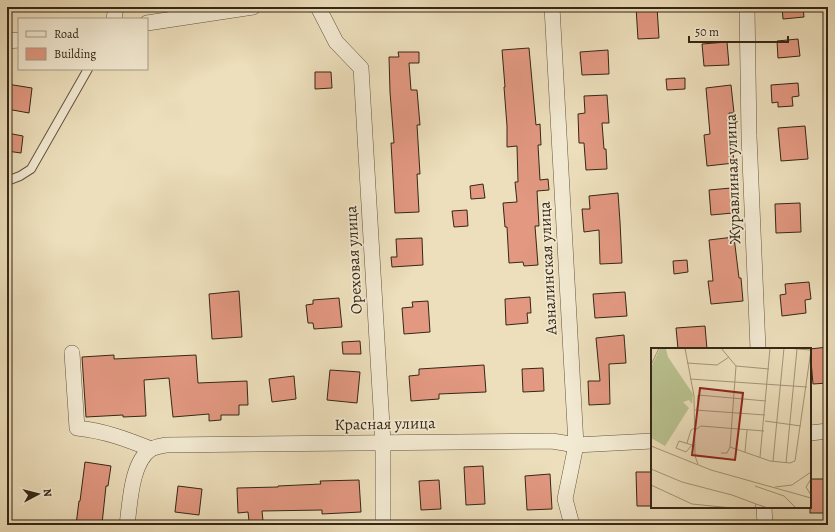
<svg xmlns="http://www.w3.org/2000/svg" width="835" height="532" font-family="Alegreya,serif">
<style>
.building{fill:#e29881;stroke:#352715}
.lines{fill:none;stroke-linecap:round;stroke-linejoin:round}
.service-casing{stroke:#63553f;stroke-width:10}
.minor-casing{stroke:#63553f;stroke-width:16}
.service{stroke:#f3ead3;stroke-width:8}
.minor{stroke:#f3ead3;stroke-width:15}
.labels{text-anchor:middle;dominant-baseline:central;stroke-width:3.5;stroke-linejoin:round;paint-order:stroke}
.street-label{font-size:16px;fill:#352715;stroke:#f3ead3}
.inset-road{fill:none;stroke:#a39579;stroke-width:1}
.view{fill:#8f2418;fill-opacity:0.15;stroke:#8f2418;stroke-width:2}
.inset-edge{fill:none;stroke:#352715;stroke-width:2}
</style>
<rect width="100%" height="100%" fill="#eddfbc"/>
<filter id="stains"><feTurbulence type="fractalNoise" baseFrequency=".005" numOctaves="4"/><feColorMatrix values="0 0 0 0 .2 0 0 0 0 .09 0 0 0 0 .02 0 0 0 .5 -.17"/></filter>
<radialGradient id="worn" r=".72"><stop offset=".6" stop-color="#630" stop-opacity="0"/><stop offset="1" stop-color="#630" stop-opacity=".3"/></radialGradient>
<g class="building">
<polygon points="636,7 657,7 659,38 638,39"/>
<polygon points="782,7 803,7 804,17 783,19"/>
<polygon points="798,39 800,56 778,58 777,41"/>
<polygon points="727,42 729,65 704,66 702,44"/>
<polygon points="529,48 536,125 540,124 541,145 538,145 540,180 548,179 549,190 537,191 539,226 535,226 538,265 524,266 523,262 509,263 507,227 505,227 503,203 517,202 515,182 518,182 517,146 507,147 507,126 504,87 505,87 502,50"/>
<polygon points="608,50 609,74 582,75 580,52"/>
<polygon points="398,52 419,52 419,63 409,63 411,90 417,90 420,125 417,125 420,174 417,174 419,212 395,213 391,143 394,143 390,92 389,57 399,57"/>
<polygon points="315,72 331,72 332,88 315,89"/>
<polygon points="685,78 685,89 667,90 666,79"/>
<polygon points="798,83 799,96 792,97 793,106 778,107 778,102 772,103 771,85"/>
<polygon points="7,84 32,88 29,113 7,109"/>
<polygon points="731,85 734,113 729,113 734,163 707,166 704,135 710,134 706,88"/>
<polygon points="607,95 609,123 602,123 604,149 606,149 607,169 586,170 584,143 579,143 578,114 585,113 584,96"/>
<polygon points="805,126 808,159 781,161 778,128"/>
<polygon points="7,133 23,136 21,153 7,151"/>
<polygon points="483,184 485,198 471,199 470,186"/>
<polygon points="731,188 733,213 711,215 709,190"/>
<polygon points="618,193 620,222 622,263 600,264 599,230 584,232 582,209 590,209 589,196"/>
<polygon points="800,203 801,232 776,233 775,204"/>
<polygon points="467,210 468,226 454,227 452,211"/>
<polygon points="734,237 739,278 741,278 743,301 711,304 708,281 713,281 709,240"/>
<polygon points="422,238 423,265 392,267 391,257 397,257 396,239"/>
<polygon points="687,260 688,272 674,274 673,261"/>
<polygon points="809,282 811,299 805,300 806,313 782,316 780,295 786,294 785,284"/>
<polygon points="239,291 242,337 212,339 209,294"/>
<polygon points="625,292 627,316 595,318 593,294"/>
<polygon points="530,297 531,313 527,313 528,323 506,325 505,299"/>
<polygon points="339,298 342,327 314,329 313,323 308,323 306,305 313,304 313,300"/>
<polygon points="428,301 430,332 404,334 402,308 413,307 412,302"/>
<polygon points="705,326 707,349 678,349 676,328"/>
<polygon points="624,335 626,363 609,364 610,404 589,405 588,381 600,381 596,338"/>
<polygon points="360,341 361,354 343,354 342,342"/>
<polygon points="828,347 828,383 813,384 810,349"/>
<polygon points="114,355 114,359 196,355 198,383 247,381 248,405 239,405 239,415 221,415 221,420 209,421 209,414 173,417 169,378 144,380 146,416 123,417 123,415 86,417 82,357"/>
<polygon points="484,365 486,392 439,394 439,399 411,401 409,376 419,375 419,369"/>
<polygon points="543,368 544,391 523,392 522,369"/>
<polygon points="330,370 360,372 357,403 327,400"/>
<polygon points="294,376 296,399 272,402 269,379"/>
<polygon points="85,462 111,466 108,486 106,486 102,524 96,523 96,525 76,525 79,501 80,501"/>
<polygon points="483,466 485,504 466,505 464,467"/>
<polygon points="636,472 652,472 652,506 637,506"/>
<polygon points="550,474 552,509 527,510 525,476"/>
<rect x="810" y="479" width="18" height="34"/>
<polygon points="359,480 361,512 322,514 322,510 262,511 263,521 249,521 248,512 238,513 237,488 278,487 278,486 321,484 320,481"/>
<polygon points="439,480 441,509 421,510 419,481"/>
<polygon points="178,486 202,489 199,515 175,512"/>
</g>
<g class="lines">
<g class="service-casing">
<polyline id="service" points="7,181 20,176 31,169 88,69"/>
</g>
<g class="minor-casing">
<g id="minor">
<polyline points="318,7 336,42 361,68 383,443 383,525"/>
<polyline points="552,7 576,445 565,499 572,525"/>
<polyline points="747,7 749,136 758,349"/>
<polyline points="114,19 116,7"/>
<polyline points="147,23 253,7"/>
<polyline points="7,41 19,40"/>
<path d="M 72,353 L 77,428 C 105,431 126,439 151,449"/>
<polyline points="810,433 828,431"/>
<polyline points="764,507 765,525"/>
<path d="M 127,525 C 130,504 131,462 151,449 C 155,447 161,446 166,445 L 552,441 L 576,445 L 652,441"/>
</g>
</g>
<use href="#service" class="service"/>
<use href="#minor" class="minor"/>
</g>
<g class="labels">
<g class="street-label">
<text transform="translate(733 179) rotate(-92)">Журавлиная улица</text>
<text transform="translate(354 260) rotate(-93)">Ореховая улица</text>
<text transform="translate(548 268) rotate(-93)">Азналинская улица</text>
<text transform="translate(385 424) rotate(-1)">Красная улица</text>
</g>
</g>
<g transform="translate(651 348)">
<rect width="160" height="160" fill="#eddfbc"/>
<path d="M 9,0 L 15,1 L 17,9 L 42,46 L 41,56 L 38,52 L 32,54 L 38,60 L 14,98 L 0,90 L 0,20 Z" fill="#b9c18f"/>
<path class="inset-road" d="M 34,0 L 43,48 L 44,108 L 47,116M 47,0 L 65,0M 70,0 L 85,18 L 79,99 L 119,113 L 139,115 L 144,113 L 160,2M 136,0 L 159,2M 36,15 L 66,17 L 78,9M 0,17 L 8,0M 85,18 L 118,21M 39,31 L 156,39M 44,62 L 114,67M 46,62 L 47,47 L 115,53M 114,73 L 150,78M 44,82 L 50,78 L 113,83M 36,95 L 40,82 L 44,80M 41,97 L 35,104 L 25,100 L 28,93 L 41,97 L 44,98M 0,98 L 60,122 L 160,150M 94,104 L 96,82M 70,105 L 76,105 L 79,99M 109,109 L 119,0M 122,113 L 133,0M 135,115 L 146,1M 0,121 L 31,134 L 81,147 L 105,156 L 104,160M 160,131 L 155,139 L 160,147M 0,137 L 41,156 L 81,160M 104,138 L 133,148 L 145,160M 124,139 L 141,137 L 160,124M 105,156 L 117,160"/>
<path class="view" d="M 49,40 L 92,45 L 84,112 L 41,107 Z"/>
<rect width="160" height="160" class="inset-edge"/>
</g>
<rect width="835" height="532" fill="none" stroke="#eddfbc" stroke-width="24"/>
<rect x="8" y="8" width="819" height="516" fill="none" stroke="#352715" stroke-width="2"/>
<rect x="12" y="12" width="811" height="508" fill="none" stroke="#352715"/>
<rect x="18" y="18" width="130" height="52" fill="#f3ead3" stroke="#a79c87"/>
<rect x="26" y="31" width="20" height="6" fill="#f3ead3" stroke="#a79c87"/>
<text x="54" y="38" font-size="12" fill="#352715">Road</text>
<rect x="26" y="48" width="20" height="12" fill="#e29881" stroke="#a79c87"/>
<text x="54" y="58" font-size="12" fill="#352715">Building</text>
<g transform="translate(38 494) rotate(83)" stroke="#f3ead3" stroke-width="3" paint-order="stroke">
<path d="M0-3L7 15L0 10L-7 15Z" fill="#352715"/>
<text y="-6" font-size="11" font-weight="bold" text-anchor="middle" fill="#352715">N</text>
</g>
<path d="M689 36v6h99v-6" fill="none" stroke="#352715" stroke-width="2"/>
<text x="695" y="36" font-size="12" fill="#352715" stroke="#f3ead3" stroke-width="3" paint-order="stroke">50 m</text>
<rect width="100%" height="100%" filter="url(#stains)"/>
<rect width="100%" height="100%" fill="url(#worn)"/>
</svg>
